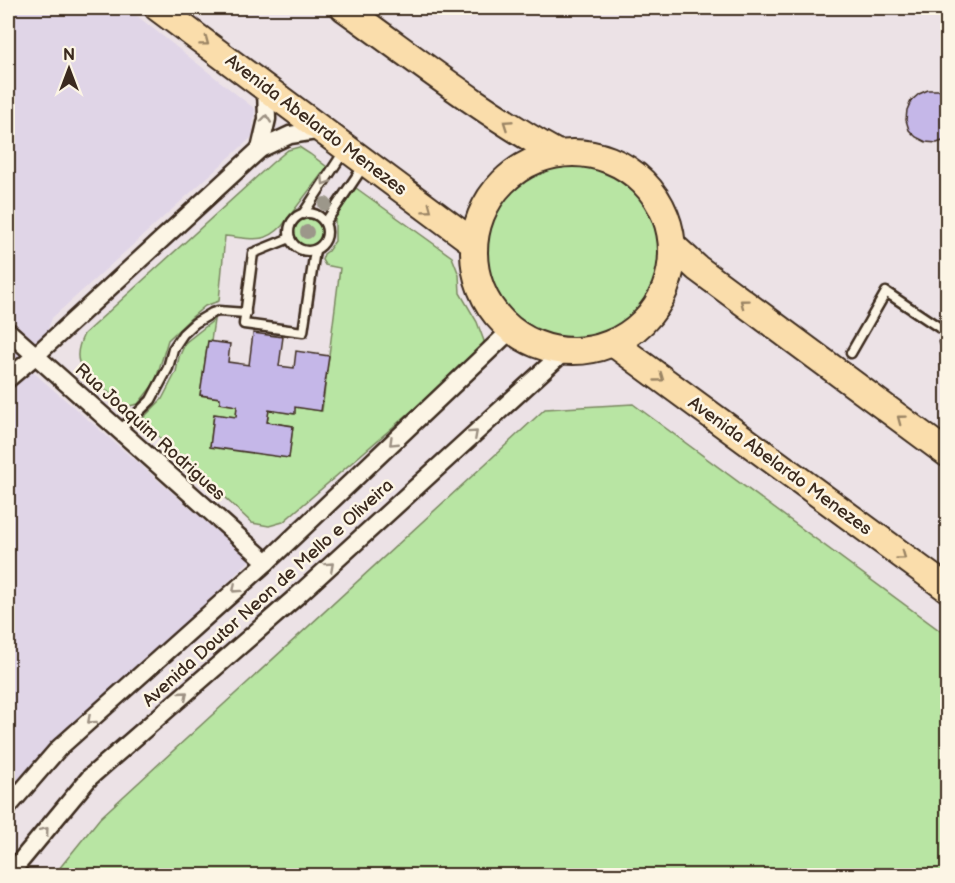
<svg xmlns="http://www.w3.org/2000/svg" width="955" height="883" font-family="'Balsamiq Sans',sans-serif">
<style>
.built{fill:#e0d5e7}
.green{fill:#b8e5a3;stroke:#7a8860;stroke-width:1.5}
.building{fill:#c5b7e8;stroke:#3b2a1e;stroke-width:1.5}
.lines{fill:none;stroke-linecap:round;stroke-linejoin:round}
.service-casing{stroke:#3b2a1e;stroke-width:13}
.minor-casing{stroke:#3b2a1e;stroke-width:21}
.primary-casing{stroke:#3b2a1e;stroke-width:30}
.service{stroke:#fcf5e5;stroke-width:8}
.minor{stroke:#fcf5e5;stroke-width:16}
.primary{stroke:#faddab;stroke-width:26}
.tree{fill:#9c978a}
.oneway{stroke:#9a8464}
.oneway2{stroke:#9c9082}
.labels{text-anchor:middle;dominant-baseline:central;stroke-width:5;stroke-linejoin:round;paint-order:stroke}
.street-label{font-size:18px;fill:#3b2a1e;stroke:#fcf5e5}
</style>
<rect width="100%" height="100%" fill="#ece2e6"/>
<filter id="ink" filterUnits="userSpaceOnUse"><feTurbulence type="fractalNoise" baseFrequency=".0167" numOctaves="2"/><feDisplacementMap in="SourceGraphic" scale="12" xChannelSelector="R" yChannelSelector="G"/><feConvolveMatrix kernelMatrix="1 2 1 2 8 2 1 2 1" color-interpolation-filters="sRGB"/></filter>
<g filter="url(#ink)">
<polygon class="built" points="8,8 127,8 255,109 252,137 52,318 33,372 250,560 8,800"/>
<g class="green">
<path d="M 299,147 L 310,154 L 327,167 L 282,226 C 264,245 249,238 225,236 L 219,301 L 205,306 L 192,317 L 168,340 L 157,376 L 153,385 L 138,404 L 125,407 C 115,397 84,374 79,362 C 76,353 80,342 84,334 L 272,163 L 288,150 Z"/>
<circle cx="572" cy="249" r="89"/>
<polygon points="356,188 452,257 459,275 460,293 477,322 484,341 481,351 283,522 269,526 252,523 141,420 162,399 176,372 179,357 186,342 214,320 211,341 208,341 200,395 220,398 220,403 237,406 236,417 214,414 210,446 289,458 293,426 267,422 269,410 294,414 295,407 322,411 340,268 325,265 322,260 324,254 328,251 335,241 335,217"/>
<circle cx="308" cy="233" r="14"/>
<polygon points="633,404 947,636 947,875 54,875 100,818 545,409"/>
</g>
<g class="building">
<polygon points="928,90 938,90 948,94 948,139 937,143 926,142 916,137 909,130 906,120 907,110 911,101 919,94"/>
<polygon points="253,333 283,337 279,366 294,368 296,351 329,356 321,411 295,407 295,414 269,410 267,422 293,426 289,458 210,447 214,414 236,417 237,406 220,403 220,398 200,395 208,341 230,344 228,362 249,365"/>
</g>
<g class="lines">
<g class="service-casing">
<g id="service">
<circle cx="308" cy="232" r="19"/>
<polyline points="303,214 345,150"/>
<polyline points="325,223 365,164"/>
<polyline points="290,238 253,253 244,324 303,332 315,250"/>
<polyline points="946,332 945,342 948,347"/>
<polyline points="851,353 886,292 946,332 948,331"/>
<polyline points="119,431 151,400 168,368 173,349 183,334 195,323 212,313 218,311 246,313"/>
</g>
</g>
<g class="minor-casing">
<g id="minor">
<polyline points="260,149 267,119 266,88"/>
<polyline points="8,331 267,562"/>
<polyline points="8,379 35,356 260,149 290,135 323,130"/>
<polyline points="8,807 59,748 267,562 512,329"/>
<polyline points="8,876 90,777 296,597 565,351"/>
</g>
</g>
<g class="primary-casing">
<g id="primary">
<polyline points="158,8 474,243"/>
<path d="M 344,8 C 414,58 482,112 558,154"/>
<circle cx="573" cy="252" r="99"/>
<polyline points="673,246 697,268 948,454"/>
<polyline points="613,343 948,589"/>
</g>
</g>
<use href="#service" class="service"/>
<use href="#minor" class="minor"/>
<use href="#primary" class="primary"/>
</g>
<g class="tree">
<circle cx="325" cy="204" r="7"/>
<circle cx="307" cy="232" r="7"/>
</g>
<defs><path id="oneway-chevron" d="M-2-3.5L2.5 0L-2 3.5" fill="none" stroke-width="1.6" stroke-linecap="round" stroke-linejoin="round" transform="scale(1.5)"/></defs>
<g class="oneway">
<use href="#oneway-chevron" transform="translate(205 42) rotate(37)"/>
<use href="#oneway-chevron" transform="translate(507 124) rotate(-146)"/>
<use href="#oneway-chevron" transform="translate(428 209) rotate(37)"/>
<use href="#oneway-chevron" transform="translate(744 303) rotate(-143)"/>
<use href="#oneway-chevron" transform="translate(660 378) rotate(36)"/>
<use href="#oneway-chevron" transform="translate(901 419) rotate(-143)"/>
<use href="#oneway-chevron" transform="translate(902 556) rotate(36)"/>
</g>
<g class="oneway2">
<use href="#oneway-chevron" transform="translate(266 119) rotate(-84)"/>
<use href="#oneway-chevron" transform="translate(325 181) rotate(123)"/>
<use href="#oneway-chevron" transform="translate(474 434) rotate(-42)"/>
<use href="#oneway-chevron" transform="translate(393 442) rotate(136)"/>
<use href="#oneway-chevron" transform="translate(330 566) rotate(-42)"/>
<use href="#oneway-chevron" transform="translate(236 589) rotate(138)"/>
<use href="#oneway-chevron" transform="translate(184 695) rotate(-41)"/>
<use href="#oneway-chevron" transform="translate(91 720) rotate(138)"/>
<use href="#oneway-chevron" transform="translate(45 831) rotate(-50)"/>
</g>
</g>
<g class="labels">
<g class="street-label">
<text transform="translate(316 125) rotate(37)">Avenida Abelardo Menezes</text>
<text transform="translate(150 432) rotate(42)">Rua Joaquim Rodrigues</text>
<text transform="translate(780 466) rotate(36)">Avenida Abelardo Menezes</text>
<text transform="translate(268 593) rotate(-42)">Avenida Doutor Neon de Mello e Oliveira</text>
</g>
</g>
<rect width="955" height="883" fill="none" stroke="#fcf5e5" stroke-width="30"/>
<rect x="15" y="15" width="925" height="853" fill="none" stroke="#3b2a1e" stroke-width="2" filter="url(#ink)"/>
<g transform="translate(69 69)" stroke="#fcf5e5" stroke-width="4.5" paint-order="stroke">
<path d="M0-4.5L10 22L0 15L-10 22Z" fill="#3b2a1e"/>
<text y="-9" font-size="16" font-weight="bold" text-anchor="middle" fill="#3b2a1e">N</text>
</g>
</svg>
